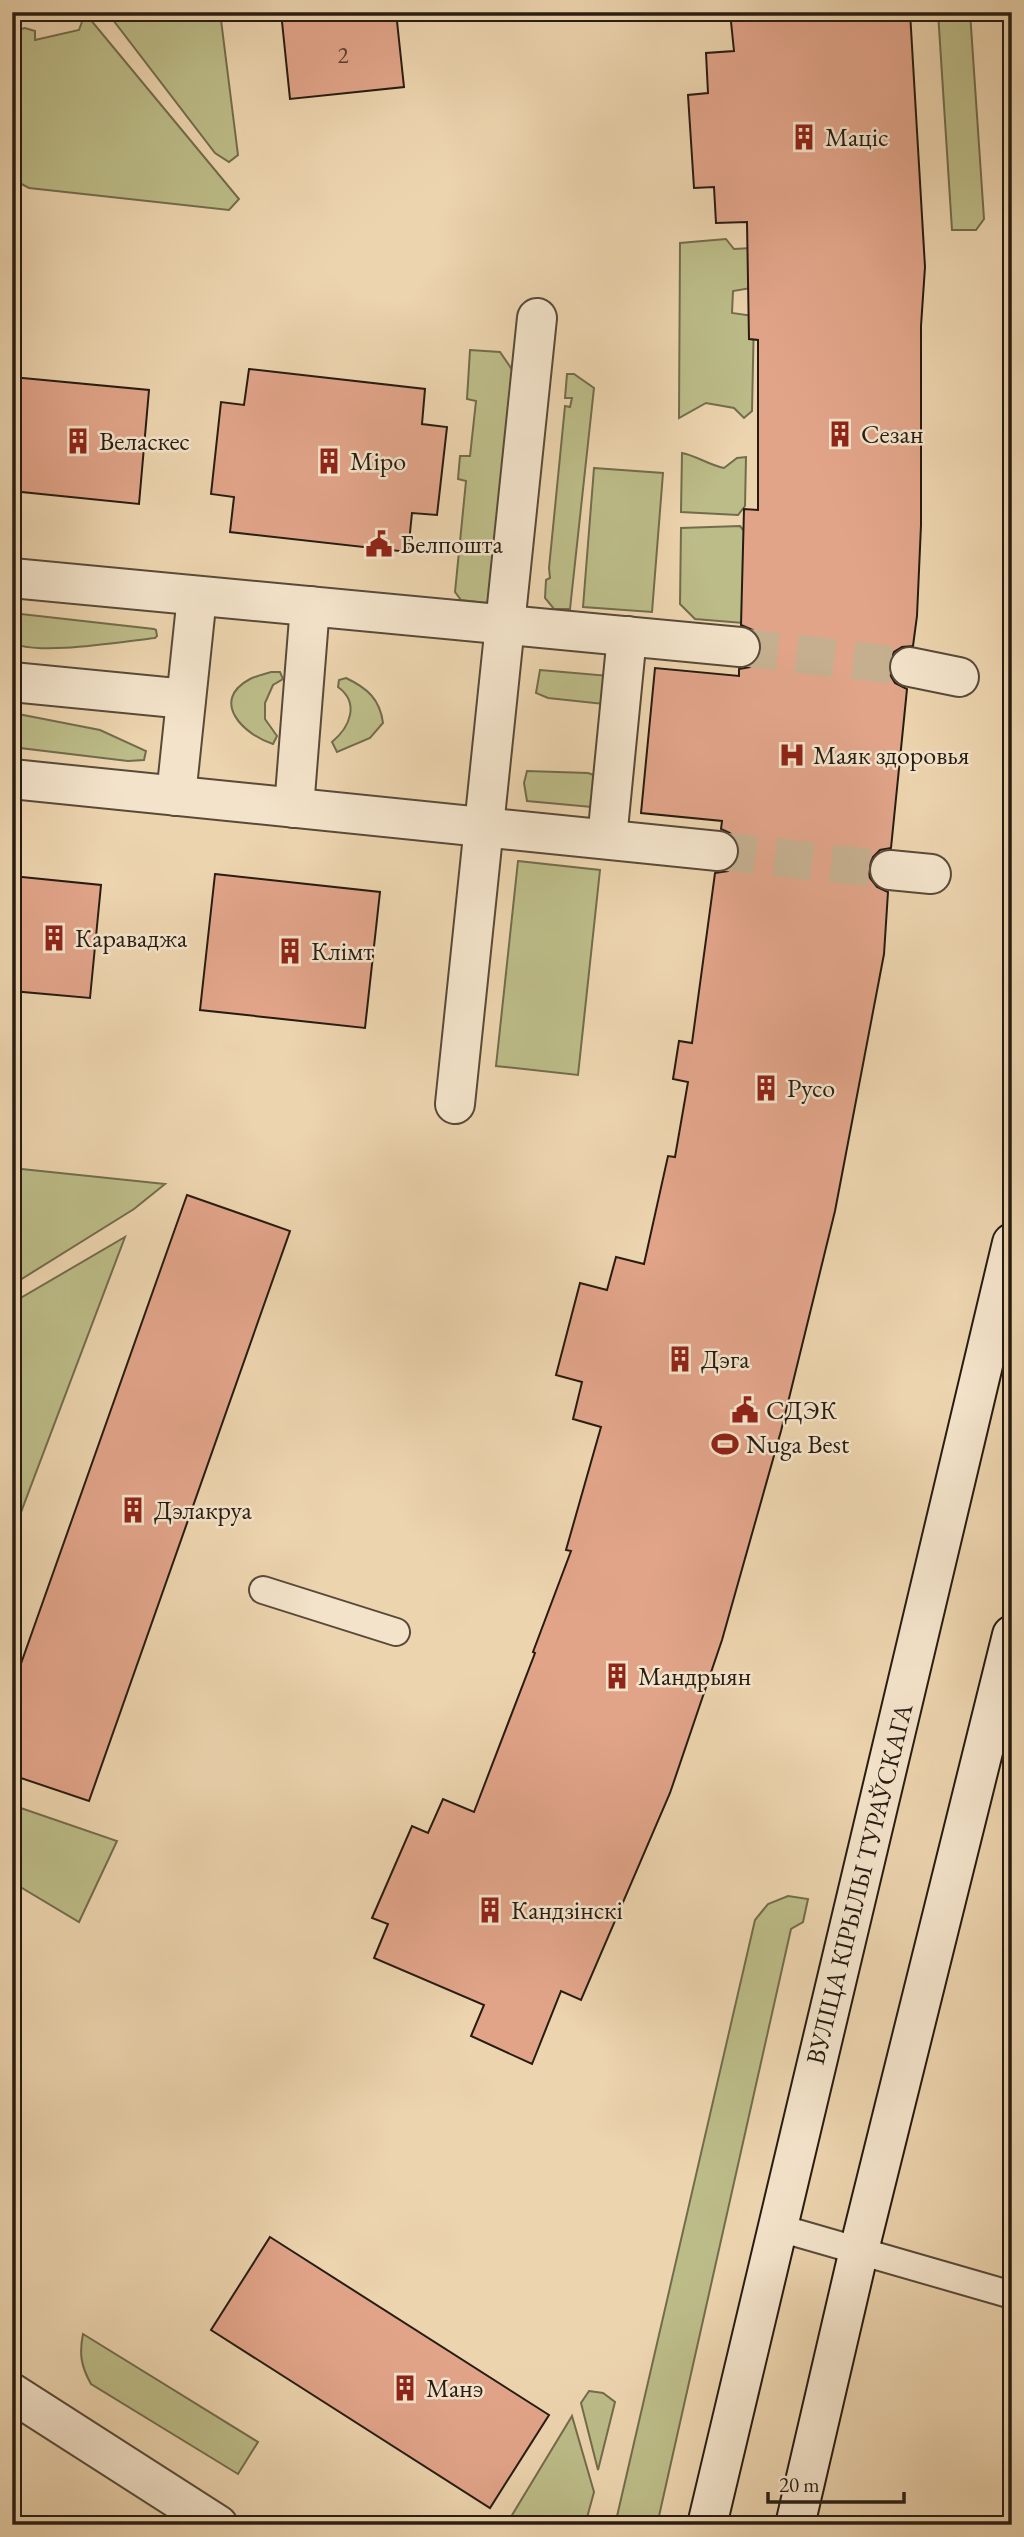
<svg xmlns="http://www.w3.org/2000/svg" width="1024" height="2537" font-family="'EB Garamond',serif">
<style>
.green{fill:#bcbc88;stroke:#726c4d;stroke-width:2}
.building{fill:#e1a489;stroke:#271c12;stroke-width:2}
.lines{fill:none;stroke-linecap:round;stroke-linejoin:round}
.street-tunnel{stroke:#c5af8f;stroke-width:38;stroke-dasharray:38 19;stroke-linecap:butt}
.lane-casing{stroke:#584a39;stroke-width:30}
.street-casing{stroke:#584a39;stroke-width:42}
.secondary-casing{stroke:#271c12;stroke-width:42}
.lane{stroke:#f3e3ca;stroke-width:26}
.street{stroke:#f3e3ca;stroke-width:38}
.secondary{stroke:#f3e3ca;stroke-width:38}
.labels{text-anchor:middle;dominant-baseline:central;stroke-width:5;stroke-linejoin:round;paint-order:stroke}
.number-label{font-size:23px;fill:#563e30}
.poi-label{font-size:26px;fill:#271c12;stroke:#f3e3ca;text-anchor:start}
.street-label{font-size:26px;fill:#271c12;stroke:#f3e3ca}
</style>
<rect width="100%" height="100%" fill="#ecd4ae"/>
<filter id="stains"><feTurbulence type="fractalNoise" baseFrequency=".00286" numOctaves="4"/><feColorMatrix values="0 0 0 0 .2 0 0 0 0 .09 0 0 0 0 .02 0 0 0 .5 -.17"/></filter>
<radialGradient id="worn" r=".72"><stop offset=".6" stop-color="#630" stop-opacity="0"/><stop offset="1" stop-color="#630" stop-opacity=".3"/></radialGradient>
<g class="green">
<polygon points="107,12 220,12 238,155 229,162 215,153"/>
<polygon points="938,12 970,12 984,219 976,230 952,230"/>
<polygon points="83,19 90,19 239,199 229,210 29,188 12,179 12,31 25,28 35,31 35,40 79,30"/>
<polygon points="726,239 734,249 751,248 751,288 733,291 732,313 754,316 752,411 744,418 734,408 706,403 679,418 680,243"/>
<polygon points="470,350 500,352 522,384 499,589 486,603 461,600 455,592 466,481 458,479 460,456 470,456 476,401 467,399"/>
<polygon points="567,374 574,374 594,388 570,609 554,609 545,598 546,580 550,578 549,568 565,406 570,407 572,398 565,398"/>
<path d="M 682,453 C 697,456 709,465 724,468 L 737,458 L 746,457 L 745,506 L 738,515 L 681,512 Z"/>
<polygon points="594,468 663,473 652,612 583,607"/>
<polygon points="740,526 755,544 743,623 695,619 680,604 681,528"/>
<path d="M 12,613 L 154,629 L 156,630 L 157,636 L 155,638 C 126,641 33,657 12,642 Z"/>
<polygon points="540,670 633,678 613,705 548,698 536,693"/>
<path d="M 271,672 L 280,672 L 283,679 L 273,685 L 265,703 L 265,719 L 277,736 L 273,744 C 244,735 209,701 250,679 C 256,676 264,674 271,672 Z"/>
<path d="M 346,678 C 367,688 380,699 383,723 L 370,738 L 337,752 L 332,742 C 350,727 360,703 338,687 L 339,680 Z"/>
<polygon points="13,713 100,730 146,751 144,760 128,761 12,747"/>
<polygon points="527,771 588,773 614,782 613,809 527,801 524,783"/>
<polygon points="518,861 600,870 578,1075 496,1066"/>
<polygon points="12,1168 165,1184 134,1209 12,1285"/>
<polygon points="125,1237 12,1536 12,1303"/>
<polygon points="12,1805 117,1841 79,1922 12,1882"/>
<polygon points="788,1896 808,1899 803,1922 791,1929 657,2525 615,2525 755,1920 768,1904"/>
<path d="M 83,2334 L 258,2442 L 238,2474 L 91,2384 C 81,2366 79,2354 83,2334 Z"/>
<polygon points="589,2391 603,2393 615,2402 598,2470 581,2403"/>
<polygon points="572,2416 594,2492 585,2525 506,2525"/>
</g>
<g class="building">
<polygon points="281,12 396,12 404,87 290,99"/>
<polygon points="730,12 910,12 925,267 921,326 921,525 917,616 913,646 902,647 894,652 889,663 889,673 895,683 907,689 891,848 880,850 873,857 868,869 870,878 877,887 888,892 884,954 835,1211 781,1431 722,1640 670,1793 581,2000 561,1991 532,2064 471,2036 484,2005 374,1958 388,1924 372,1918 412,1826 428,1833 443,1799 474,1812 535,1653 533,1652 571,1551 566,1550 601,1427 573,1419 582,1382 556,1375 580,1283 607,1290 616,1257 644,1264 668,1156 675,1157 688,1082 673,1079 679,1041 692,1043 715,873 728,871 736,863 740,854 738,841 730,833 721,829 722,821 641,813 655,668 739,676 739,669 750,667 757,660 762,650 760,639 753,630 741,625 744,509 758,510 758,340 749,339 747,222 716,223 714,187 694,188 688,95 708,93 706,53 734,51"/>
<polygon points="249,369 425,389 422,424 447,427 437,515 412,513 408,552 230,532 234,497 211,494 221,402 244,405"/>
<polygon points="12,377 149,390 139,504 12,491"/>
<polygon points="215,874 380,892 365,1028 200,1010"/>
<polygon points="12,876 101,885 90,998 12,991"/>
<polygon points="187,1195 290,1231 89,1801 12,1775 12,1689"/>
<polygon points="270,2237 549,2415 490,2508 211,2330"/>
</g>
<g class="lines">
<g class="street-tunnel">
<polyline points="740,647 910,667"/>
<polyline points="718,851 890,870"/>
</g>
<g class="lane-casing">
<g id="lane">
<polyline points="263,1590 396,1632"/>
<polyline points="776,2227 1012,2295"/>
</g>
</g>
<g class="street-casing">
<g id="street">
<polyline points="12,578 740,647"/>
<polyline points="910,667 959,677"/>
<polyline points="12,682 186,699"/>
<polyline points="12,779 718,851"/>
<polyline points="176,796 197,596"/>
<polyline points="294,808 310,606"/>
<polyline points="607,839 627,636"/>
<polyline points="890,870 931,874"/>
<polyline points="455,1104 537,318"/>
<polyline points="12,2393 218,2525"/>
</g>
</g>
<g class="secondary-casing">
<g id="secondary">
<polyline points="707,2525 1012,1243"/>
<polyline points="795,2525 859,2250 1012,1635"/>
</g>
</g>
<use href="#lane" class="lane"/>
<use href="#street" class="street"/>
<use href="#secondary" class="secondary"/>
</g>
<defs>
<g id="building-bare" transform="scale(2.1)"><path d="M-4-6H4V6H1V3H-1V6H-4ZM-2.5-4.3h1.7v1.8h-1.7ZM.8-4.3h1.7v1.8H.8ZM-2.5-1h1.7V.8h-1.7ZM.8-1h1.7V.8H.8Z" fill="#8f2418" stroke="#f3e3ca" stroke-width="2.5" paint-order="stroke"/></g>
<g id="civic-bare" transform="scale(2.1)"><path d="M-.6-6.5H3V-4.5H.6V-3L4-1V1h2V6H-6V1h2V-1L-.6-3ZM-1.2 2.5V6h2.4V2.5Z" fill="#8f2418" stroke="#f3e3ca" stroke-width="2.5" paint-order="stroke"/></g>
<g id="hospital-bare" transform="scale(2.1)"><path d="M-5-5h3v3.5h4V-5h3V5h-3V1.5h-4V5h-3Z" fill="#8f2418" stroke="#f3e3ca" stroke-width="2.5" paint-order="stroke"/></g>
<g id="stadium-bare" transform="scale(2.1)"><path d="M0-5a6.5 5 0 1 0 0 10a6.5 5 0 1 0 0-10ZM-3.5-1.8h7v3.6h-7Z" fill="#8f2418" stroke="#f3e3ca" stroke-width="2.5" paint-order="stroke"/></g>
</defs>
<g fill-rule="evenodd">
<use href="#building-bare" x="804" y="137"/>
<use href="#building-bare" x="840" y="434"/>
<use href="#building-bare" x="78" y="441"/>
<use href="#building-bare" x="329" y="461"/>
<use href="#civic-bare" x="379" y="544"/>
<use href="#hospital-bare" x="792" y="755"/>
<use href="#building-bare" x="54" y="938"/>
<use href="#building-bare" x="290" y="951"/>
<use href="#building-bare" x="766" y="1088"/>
<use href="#building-bare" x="680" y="1359"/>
<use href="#civic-bare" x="745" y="1410"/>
<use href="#stadium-bare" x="725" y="1444"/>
<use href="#building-bare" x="133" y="1510"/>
<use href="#building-bare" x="617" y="1676"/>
<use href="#building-bare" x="490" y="1910"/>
<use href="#building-bare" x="405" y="2388"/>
</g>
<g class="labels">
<g class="number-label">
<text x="343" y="55">2</text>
</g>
<g class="poi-label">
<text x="825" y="137">Маціс</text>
<text x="861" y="434">Сезан</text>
<text x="99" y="441">Веласкес</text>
<text x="350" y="461">Міро</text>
<text x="400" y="544">Белпошта</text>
<text x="813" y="755">Маяк здоровья</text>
<text x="75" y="938">Караваджа</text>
<text x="311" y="951">Клімт</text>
<text x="787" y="1088">Русо</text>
<text x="701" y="1359">Дэга</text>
<text x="766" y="1410">СДЭК</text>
<text x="746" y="1444">Nuga Best</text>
<text x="154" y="1510">Дэлакруа</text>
<text x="638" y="1676">Мандрыян</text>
<text x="511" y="1910">Кандзінскі</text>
<text x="426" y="2388">Манэ</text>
</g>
<g class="street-label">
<text transform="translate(859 1884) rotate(-76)">ВУЛІЦА КІРЫЛЫ ТУРАЎСКАГА</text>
</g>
</g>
<rect width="1024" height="2537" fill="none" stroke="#ecd4ae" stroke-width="42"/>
<rect x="14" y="14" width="996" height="2509" fill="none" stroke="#271c12" stroke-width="3.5"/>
<rect x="21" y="21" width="982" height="2495" fill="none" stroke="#271c12" stroke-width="2"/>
<path d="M768 2492v10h136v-10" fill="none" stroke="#271c12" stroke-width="3.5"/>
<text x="779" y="2492" font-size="21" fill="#271c12" stroke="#f3e3ca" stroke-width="5" paint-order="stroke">20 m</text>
<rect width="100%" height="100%" filter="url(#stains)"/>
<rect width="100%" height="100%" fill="url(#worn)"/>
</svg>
